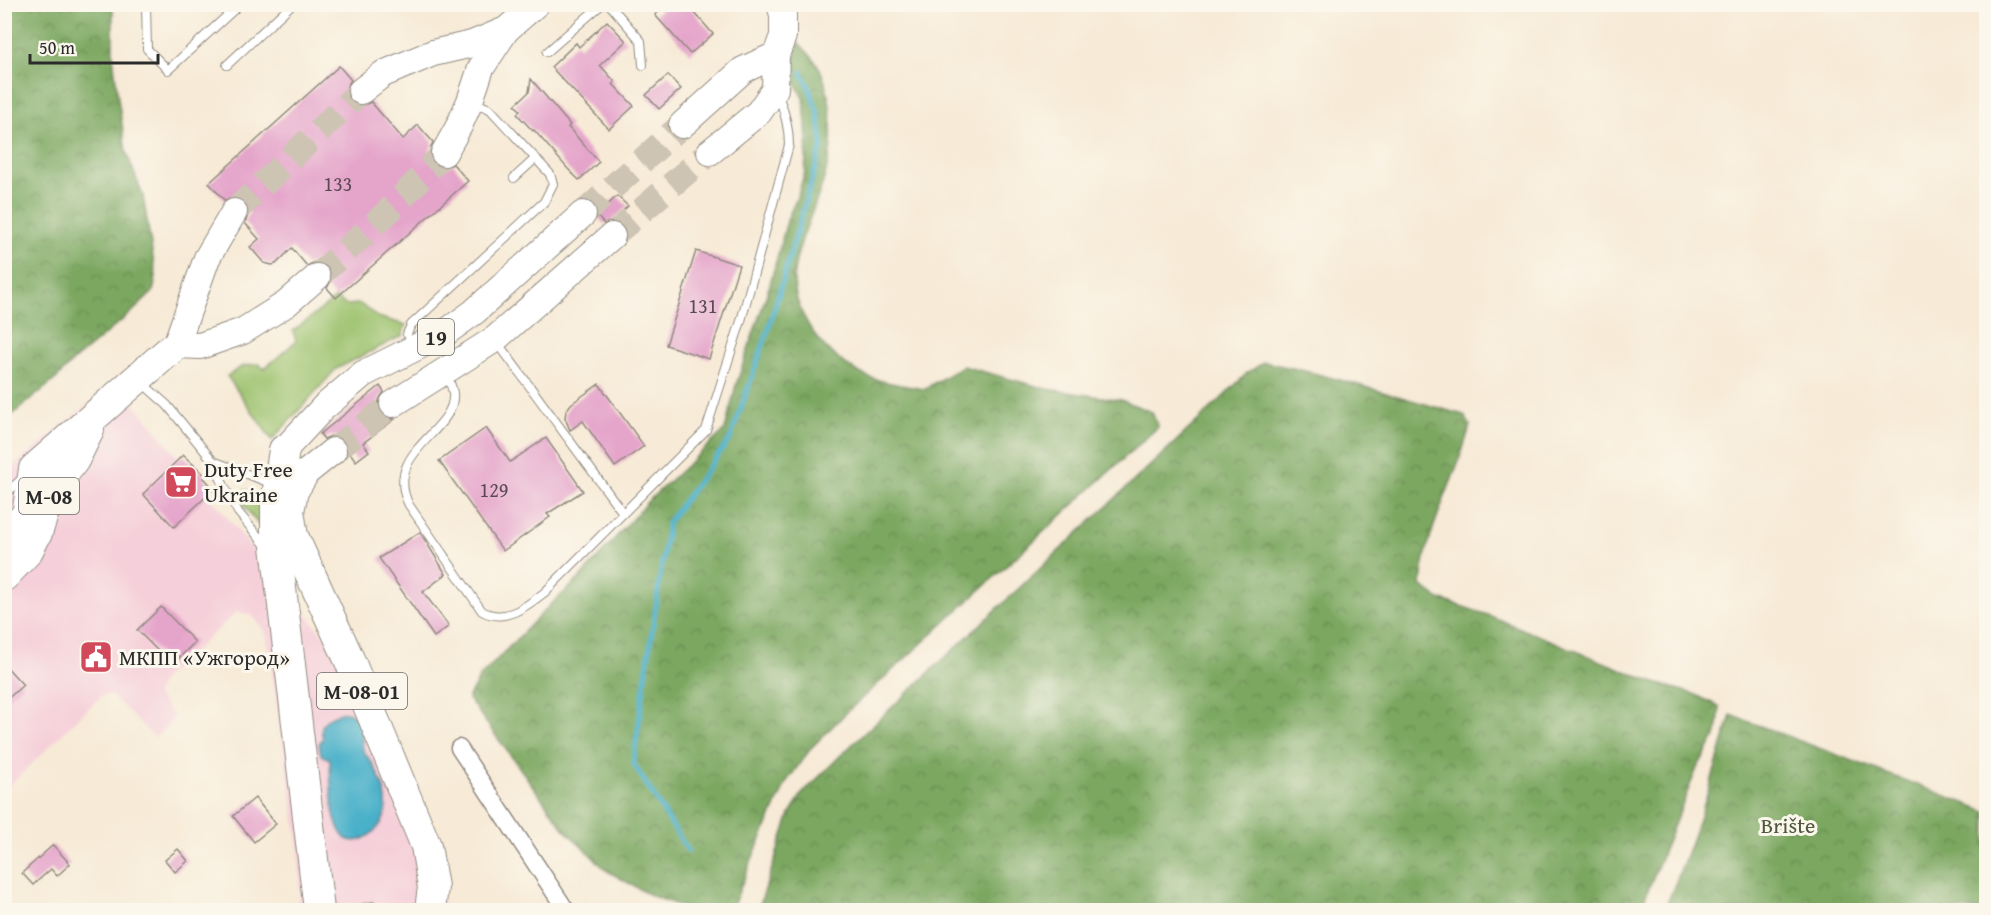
<svg xmlns="http://www.w3.org/2000/svg" width="1991" height="915" font-family="'Gentium Book Plus',serif">
<style>
.built{fill:#f5cfd9}
.green{fill:#9bc16c;stroke:#63764c;stroke-width:1.5}
.forest{fill:url(#forest-crowns);stroke:#546946;stroke-width:1.5}
.water{fill:#4ab0c9;stroke:#3a6e7a;stroke-width:1.5}
.lines{fill:none;stroke-linecap:round;stroke-linejoin:round}
.stream{stroke:#4ab0c9;stroke-width:5}
.building{fill:#e5a5cb}
.primary-tunnel{stroke:#cec4b4;stroke-width:26;stroke-dasharray:26 13;stroke-linecap:butt}
.lane-casing{stroke:#918a80;stroke-width:10}
.street-casing{stroke:#918a80;stroke-width:19}
.primary-casing{stroke:#918a80;stroke-width:28}
.highway-casing{stroke:#918a80;stroke-width:32}
.lane{stroke:#fff;stroke-width:8}
.street{stroke:#fff;stroke-width:16}
.primary{stroke:#fff;stroke-width:26}
.highway{stroke:#fff;stroke-width:30}
.labels{text-anchor:middle;dominant-baseline:central;stroke-width:6;stroke-linejoin:round;paint-order:stroke}
.number-label{font-size:20px;fill:#5a4a53}
.shield{fill:#fbf7ec;stroke:#696865;stroke-width:1.5}
.shield-label{font-size:21px;font-weight:bold;fill:#2b2b2b}
.poi-label{font-size:22px;fill:#2b2b2b;stroke:#fbf7ec;text-anchor:start}
.park-label{font-size:22px;fill:#4d583e;stroke:#fbf7ec}
</style>
<defs>
<pattern id="forest-crowns" width="20" height="18" patternUnits="userSpaceOnUse" patternTransform="scale(1.5)"><rect width="20" height="18" fill="#7ca760"/><path d="M2 6a3 3 0 1 1 6 0M12 15a3 3 0 1 1 6 0" fill="none" stroke="#66884f"/></pattern>
</defs>
<rect width="100%" height="100%" fill="#fbf7ec"/>
<filter id="ink" filterUnits="userSpaceOnUse"><feTurbulence type="fractalNoise" baseFrequency=".0167" numOctaves="2"/><feDisplacementMap in="SourceGraphic" scale="12" xChannelSelector="R" yChannelSelector="G"/><feConvolveMatrix kernelMatrix="1 2 1 2 8 2 1 2 1" color-interpolation-filters="sRGB"/></filter>
<filter id="wash" filterUnits="userSpaceOnUse"><feTurbulence type="fractalNoise" baseFrequency=".008" numOctaves="4" result="noise"/><feDisplacementMap in="SourceGraphic" scale="24" xChannelSelector="R" yChannelSelector="G"/><feGaussianBlur stdDeviation="1.35" result="paint"/><feColorMatrix in="noise" values="0 0 0 0 0 0 0 0 0 0 0 0 0 0 0 0 0 1.4 0 .05"/><feComposite in="paint" operator="in"/></filter>
<g filter="url(#wash)">
<rect width="100%" height="100%" fill="#f7ead6"/>
<polygon class="built" points="116,381 371,694 442,848 443,910 290,910 300,898 299,846 266,633 252,615 237,612 161,681 156,695 175,717 155,738 111,695 101,696 5,790 5,473"/>
<g class="green">
<polygon points="336,298 346,305 360,304 378,317 406,325 402,336 336,369 272,440 227,376 243,366 259,364 264,369 296,341 293,331"/>
<path d="M 245,490 C 262,493 262,518 264,532 L 244,506 L 240,495 L 241,492 Z"/>
</g>
<g class="forest">
<polygon points="5,4 113,5 113,55 118,98 126,151 143,196 156,276 153,292 132,312 73,361 57,378 5,421"/>
<path d="M 798,42 C 805,50 814,58 819,67 C 825,78 828,94 830,106 C 831,121 833,137 830,152 C 825,189 805,223 796,260 C 785,306 820,351 858,372 C 875,382 904,385 924,389 L 963,366 L 1047,389 L 1122,400 L 1152,412 L 1158,427 L 847,712 L 812,747 L 787,781 L 752,859 L 733,906 L 729,910 L 691,910 L 650,895 L 607,871 L 566,831 L 468,698 L 480,677 L 550,605 L 579,579 L 648,501 L 725,430 L 736,385 L 770,284 L 788,217 L 796,200 L 805,172 L 807,141 L 805,113 L 803,98 L 791,75 Z"/>
<path d="M 1264,362 C 1332,375 1397,397 1464,415 L 1470,425 C 1457,479 1424,530 1421,586 L 1439,599 L 1488,615 L 1655,683 L 1694,694 L 1720,707 L 1717,734 L 1697,768 L 1640,910 L 758,910 L 790,814 L 802,794 L 841,755 L 1219,401 L 1247,373 Z"/>
<path d="M 1731,715 L 1986,811 L 1986,910 L 1664,910 C 1692,847 1712,781 1731,715 Z"/>
</g>
<path class="water" d="M 348,712 C 371,724 357,736 364,752 C 366,756 370,759 372,763 C 386,787 396,814 371,834 C 363,840 356,843 346,839 C 329,824 331,781 330,759 L 321,755 L 319,744 L 323,738 C 316,721 334,713 348,712 Z"/>
<g class="lines">
<polyline class="stream" points="688,851 633,763 668,522 730,439 767,334 822,145 818,112 807,83 801,72"/>
</g>
<g id="blocks">
<g class="building">
<polygon points="667,4 687,4 713,34 690,54 655,15"/>
<polygon points="607,21 626,41 600,65 615,82 613,84 634,106 609,129 551,67 576,43 579,47"/>
<polygon points="339,66 351,80 347,86 346,92 350,101 356,105 362,106 371,102 403,139 418,125 433,142 429,153 432,161 437,166 444,168 453,164 468,181 336,298 327,288 331,281 332,275 328,267 322,263 315,262 307,266 292,248 276,264 272,265 264,263 250,247 259,239 245,223 249,213 247,204 242,199 235,197 225,201 209,183"/>
<polygon points="668,75 681,89 659,109 646,95"/>
<polygon points="531,79 570,125 568,127 599,162 579,180 568,169 534,130 533,131 517,114 520,110 515,105 529,92"/>
<polygon points="617,196 628,206 612,221 604,224 597,216 598,214"/>
<polygon points="696,251 739,265 709,359 666,345"/>
<polygon points="599,384 644,446 615,467 583,421 570,430 565,418 566,411 571,404"/>
<polygon points="380,386 384,392 380,398 378,404 380,412 387,418 395,419 363,443 369,451 356,461 350,453 347,456 348,448 344,441 339,437 331,436 324,439 320,434"/>
<polygon points="486,428 510,462 546,438 583,491 547,514 550,517 503,551 439,461"/>
<polygon points="183,455 206,476 204,478 214,489 174,527 143,494"/>
<polygon points="420,532 446,574 423,592 449,626 434,637 379,558"/>
<polygon points="161,607 195,642 172,665 137,630"/>
<polygon points="4,664 23,685 4,702"/>
<polygon points="255,798 276,824 254,842 233,816"/>
<polygon points="53,845 70,864 57,876 51,869 33,885 22,873"/>
<polygon points="178,849 188,861 175,872 165,860"/>
</g>
</g>
</g>
<g filter="url(#ink)">
<use href="#blocks" fill-opacity="0" stroke="#918a80" stroke-width="1.5"/>
<g class="lines">
<g class="primary-tunnel">
<polyline points="234,212 361,91"/>
<polyline points="583,214 682,125"/>
<polyline points="612,236 710,152"/>
<polyline points="317,277 390,210 444,153"/>
<polyline points="333,451 393,404"/>
</g>
<g class="lane-casing">
<g id="lane">
<polyline points="146,4 147,49 168,70 240,4"/>
<polyline points="609,4 641,41 643,65"/>
<polyline points="547,52 602,4"/>
<polyline points="227,65 292,4"/>
<polyline points="514,178 536,158"/>
<polyline points="407,334 411,325 544,202 553,184 550,174 490,109 472,102"/>
<polyline points="497,342 623,513"/>
<path d="M 447,375 C 449,380 452,387 453,393 C 457,432 382,451 409,505 L 482,611 C 505,624 527,606 545,592 L 706,430 L 741,321 L 789,145 C 789,126 785,112 778,95"/>
<polyline points="140,381 167,405 213,461 273,484"/>
<polyline points="213,461 224,486 238,512 267,547"/>
<polyline points="4,495 24,477"/>
<polyline points="355,910 372,906 389,910"/>
</g>
</g>
<g class="street-casing">
<polyline id="street" points="459,748 566,910"/>
</g>
<g class="primary-casing">
<g id="primary">
<polyline points="361,91 383,74 433,53 472,44 506,30"/>
<polyline points="682,125 743,70 776,55"/>
<polyline points="710,152 759,112 775,89 776,55 783,36 783,15 780,4"/>
<polyline points="444,153 459,126 470,101 481,68 506,30 536,4"/>
<polyline points="176,345 200,346 243,331 286,304 317,277"/>
<polyline points="170,350 176,345 207,258 234,212"/>
<polyline points="393,404 495,339 612,236"/>
<polyline points="284,450 323,408 363,374 445,333 474,312 583,214"/>
<polyline points="302,476 333,451"/>
</g>
</g>
<g class="highway-casing">
<g id="highway">
<polyline points="284,450 276,503 276,546 319,910"/>
<polyline points="302,476 293,491 289,511 293,536 349,659 426,846 433,887 430,910"/>
<polyline points="4,536 27,515 34,469 170,350"/>
<polyline points="4,576 27,552 37,533 51,490 74,460 89,430"/>
</g>
</g>
<use href="#lane" class="lane"/>
<use href="#street" class="street"/>
<use href="#primary" class="primary"/>
<use href="#highway" class="highway"/>
</g>
</g>
<defs>
<g id="supermarket-square" transform="scale(1.725)"><rect x="-9" y="-9" width="18" height="18" rx="4" fill="#d1495b" stroke="#fbf7ec"/><path d="M-6-5.5h2.5l.6 2H6L4.5 2H-2.5L-4.4-4H-6ZM-1.5 3.2a1.3 1.3 0 1 0 .1 0ZM3 3.2a1.3 1.3 0 1 0 .1 0Z" fill="#fff"/></g>
<g id="civic-square" transform="scale(1.725)"><rect x="-9" y="-9" width="18" height="18" rx="4" fill="#d1495b" stroke="#fbf7ec"/><path d="M-.6-6.5H3V-4.5H.6V-3L4-1V1h2V6H-6V1h2V-1L-.6-3ZM-1.2 2.5V6h2.4V2.5Z" fill="#fff"/></g>
</defs>
<g fill-rule="evenodd">
<use href="#supermarket-square" x="181" y="482"/>
<use href="#civic-square" x="96" y="657"/>
</g>
<g class="labels">
<g class="number-label">
<text x="338" y="183">133</text>
<text x="703" y="305">131</text>
<text x="494" y="489">129</text>
</g>
<g class="shield">
<rect x="418" y="319" width="36" height="36" rx="4.5"/>
<rect x="19" y="478" width="60" height="36" rx="4.5"/>
<rect x="317" y="673" width="90" height="36" rx="4.5"/>
</g>
<g class="shield-label">
<text x="436" y="337">19</text>
<text x="49" y="496">М-08</text>
<text x="362" y="691">М-08-01</text>
</g>
<g class="poi-label">
<text x="204" y="469">Duty Free<tspan x="204" dy="25">Ukraine</tspan></text>
<text x="119" y="657">МКПП «Ужгород»</text>
</g>
<g class="park-label">
<text x="1788" y="825">Brište</text>
</g>
</g>
<rect width="1991" height="915" fill="none" stroke="#fbf7ec" stroke-width="24"/>
<path d="M30 54v9h128v-9" fill="none" stroke="#2b2b2b" stroke-width="3"/>
<text x="39" y="54" font-size="18" fill="#2b2b2b" stroke="#fbf7ec" stroke-width="4.5" paint-order="stroke">50 m</text>
</svg>
